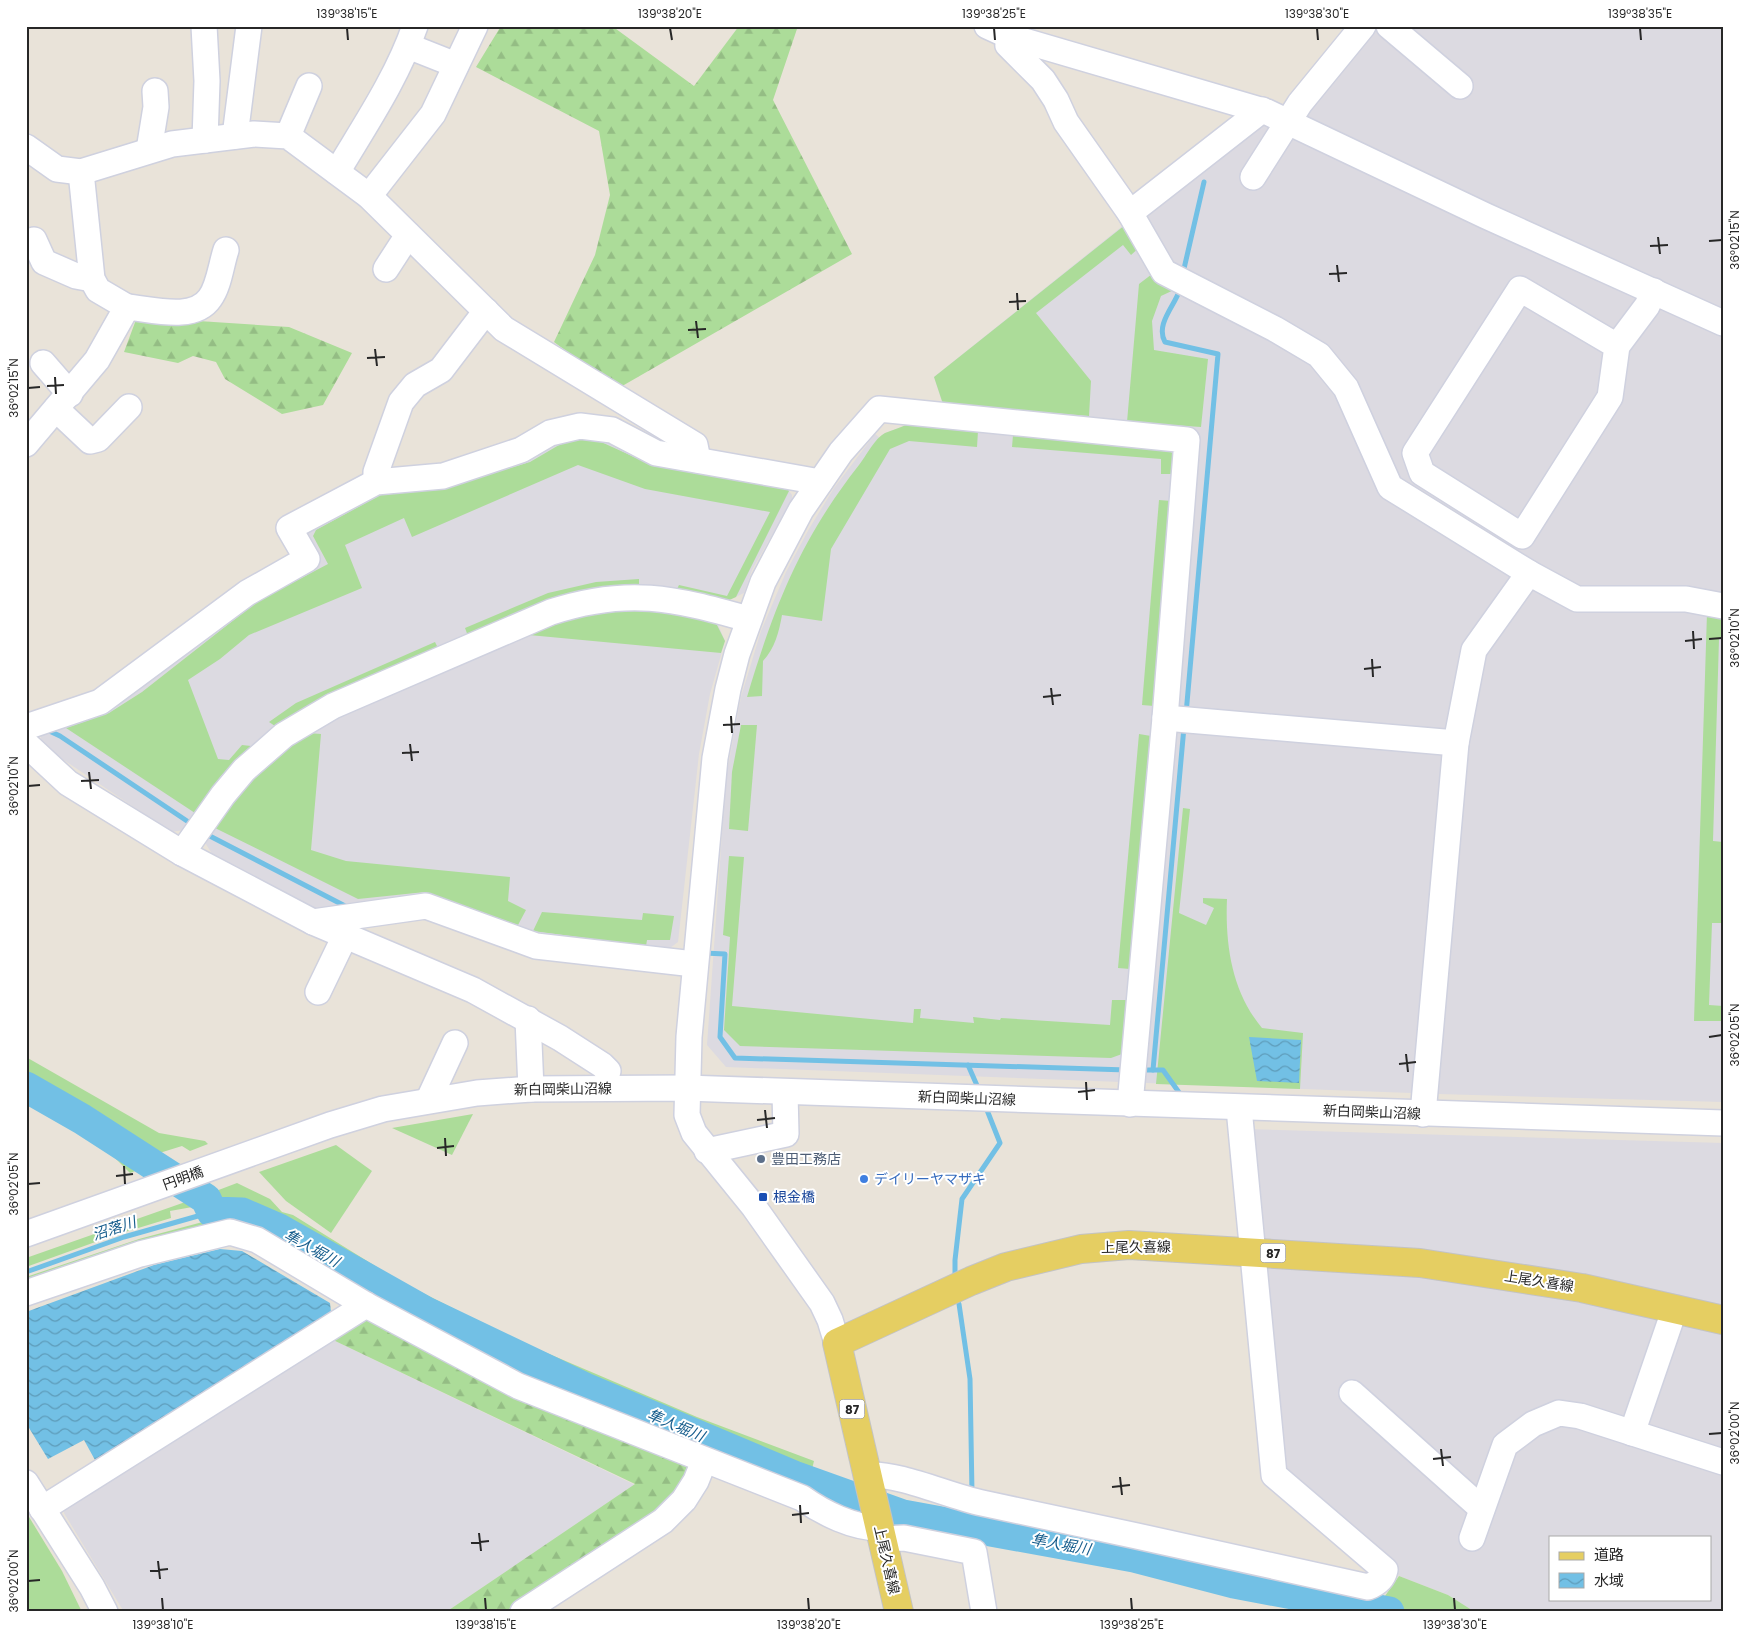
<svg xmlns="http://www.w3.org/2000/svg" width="1749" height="1638" font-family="Poppins,'Noto Sans JP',sans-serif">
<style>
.industrial{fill:#dcdae1;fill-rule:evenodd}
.grass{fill:#acdc99}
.forest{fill:url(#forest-firs)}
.water{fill:url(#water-waves)}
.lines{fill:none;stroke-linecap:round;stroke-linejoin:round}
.stream{stroke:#72c0e5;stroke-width:5}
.river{stroke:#72c0e5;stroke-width:31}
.minor-casing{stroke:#cfd1df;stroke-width:28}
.major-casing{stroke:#c3c3c3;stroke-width:30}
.minor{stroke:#fff;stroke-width:25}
.major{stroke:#e5ce62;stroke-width:28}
.ticks{fill:none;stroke:#272727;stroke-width:2}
.service-dot{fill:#5c6f8a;stroke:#fff;stroke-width:2}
.shop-dot{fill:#3f7fe0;stroke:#fff;stroke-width:2}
.transit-dot{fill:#1a4fb4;stroke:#fff;stroke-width:2}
.labels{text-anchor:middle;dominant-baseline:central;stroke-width:4;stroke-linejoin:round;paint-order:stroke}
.shield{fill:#fff;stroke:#686868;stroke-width:1}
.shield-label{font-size:12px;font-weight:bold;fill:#272727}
.street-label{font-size:14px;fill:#272727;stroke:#fff}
.service-label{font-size:14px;fill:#4e5e75;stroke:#fff;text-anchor:start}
.shop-label{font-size:14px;fill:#366cbe;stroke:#fff;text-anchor:start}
.transit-label{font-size:14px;fill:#164399;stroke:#fff;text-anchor:start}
.water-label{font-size:15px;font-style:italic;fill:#165d8c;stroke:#fff}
.neatline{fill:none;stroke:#272727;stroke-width:2}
.ticks-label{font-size:12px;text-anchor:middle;fill:#272727}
</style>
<defs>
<pattern id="forest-firs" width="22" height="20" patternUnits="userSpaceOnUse" patternTransform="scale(1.25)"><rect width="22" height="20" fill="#acdc99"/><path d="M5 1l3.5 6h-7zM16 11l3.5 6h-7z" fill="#94bd84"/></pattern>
<pattern id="water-waves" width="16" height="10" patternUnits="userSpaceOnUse" patternTransform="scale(1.25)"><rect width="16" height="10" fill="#72c0e5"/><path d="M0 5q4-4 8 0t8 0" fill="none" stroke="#5e9cba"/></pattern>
</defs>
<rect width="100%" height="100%" fill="#e9e3d9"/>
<g class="industrial">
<polygon points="1372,26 1723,26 1723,313 1483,206 1302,116"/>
<polygon points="1269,121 1723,334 1723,1102 1438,1094 726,1067 707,1045 726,778 741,697 761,631 786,572 809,529 834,488 875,434 880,438 883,434 906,425 943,405 934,377 1251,123"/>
<polygon points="588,434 787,488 792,495 792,500 752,570 744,593 727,601 717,622 725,641 710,694 699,754 678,942 662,954 537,940 424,900 323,914 214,857 204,841 184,830 171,832 40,744 42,728 254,597 320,560 307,538 310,526 384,486"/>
<polygon points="1245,1129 1723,1143 1723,1311 1259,1243"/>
<path d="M 1261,1262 L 1456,1275 L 1592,1300 L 1723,1333 L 1723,1612 L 1475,1612 L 1448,1595 L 1399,1576 L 1279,1475 ZM 1550,1537 L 1710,1537 L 1710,1599 L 1550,1599 Z"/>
<polygon points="331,1339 635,1485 446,1612 124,1612 64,1513 66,1502"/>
</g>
<g class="grass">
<polygon points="1125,225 1141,246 1131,255 1123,245 1036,313 1091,381 1089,416 943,404 934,377"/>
<polygon points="1156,271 1176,289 1161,296 1152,321 1154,350 1208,359 1201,427 1127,422 1139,284"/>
<path d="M 906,425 L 978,431 L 977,447 L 909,441 L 890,449 L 831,549 L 822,621 L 782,615 C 779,632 775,648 763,661 L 762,696 L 747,697 C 774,607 800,540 859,465 C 866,456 875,438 885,433 C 892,430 900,428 906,425 Z"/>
<polygon points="1013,435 1168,448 1176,458 1175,474 1161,474 1161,459 1012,447"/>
<polygon points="576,439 599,441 654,466 787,488 789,491 736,597 727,601 677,589 679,585 727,596 770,512 645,489 578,465 412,537 404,518 345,545 362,588 249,635 220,659 188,680 218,759 229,760 242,745 251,746 221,776 195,813 66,728 109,713 142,692 258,601 328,564 313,536 316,530 384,493 444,488 530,462 559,445"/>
<polygon points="1159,500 1171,501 1154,706 1142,705"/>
<polygon points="639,579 639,586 468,636 465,628 548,593 596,582"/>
<path d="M 622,609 L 672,611 L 716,623 L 725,641 L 721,653 L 529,635 C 560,622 589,613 622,609 Z"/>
<polygon points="1707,613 1723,615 1723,639 1719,639 1713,841 1723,842 1723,923 1712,923 1709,1005 1723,1006 1723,1021 1694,1021"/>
<path d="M 435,642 L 438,648 C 383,672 325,692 275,726 L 269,722 L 296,703 Z"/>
<polygon points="741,725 757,725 748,831 729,829 732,772"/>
<polygon points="308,733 321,734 311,850 346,861 510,877 508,901 526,910 518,925 425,892 358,899 215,828 245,785 266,761"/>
<polygon points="1139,734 1151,736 1130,969 1118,968"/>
<path d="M 1183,808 L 1190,809 L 1179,913 L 1206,925 L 1214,908 L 1203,903 L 1203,898 L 1227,899 C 1225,945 1232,992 1262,1028 L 1303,1033 L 1300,1089 L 1156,1084 Z"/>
<polygon points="729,856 744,857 732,1006 913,1023 914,1009 921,1009 920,1018 974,1023 973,1017 1000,1020 1001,1018 1110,1025 1112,1000 1126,1000 1122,1054 1111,1058 740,1046 724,1030 730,937 723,935"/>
<polygon points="542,912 642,920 643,913 674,916 670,940 647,940 646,946 533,931"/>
<polygon points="26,1057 159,1133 205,1141 208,1144 190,1151 182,1146 153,1155 94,1118 26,1080"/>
<polygon points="26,1092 103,1138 141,1169 130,1173 93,1136 26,1098"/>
<polygon points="473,1114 452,1155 392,1128"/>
<polygon points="336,1145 372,1171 331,1233 286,1201 259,1172"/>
<polygon points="237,1183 270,1199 282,1212 293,1215 401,1282 514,1339 697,1417 814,1461 812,1469 588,1383 531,1359 425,1303 352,1258 320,1242 285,1220 242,1205 219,1208 208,1194"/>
<polygon points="191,1200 198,1206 170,1211 171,1218 112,1236 26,1267 26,1258"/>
<polygon points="225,1216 244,1217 327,1258 485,1349 575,1390 806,1483 805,1492 528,1379 389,1307 257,1230 26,1286 26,1277 139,1239"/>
<polygon points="26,1512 62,1571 82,1612 26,1612"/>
<polygon points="971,1512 1158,1545 1385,1596 1399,1576 1448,1595 1475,1612 1409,1612 1383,1601 1280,1579 1215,1569 1115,1543"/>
</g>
<g class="forest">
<polygon points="501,26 612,26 694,86 739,26 798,26 773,100 852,254 617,389 554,342 595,255 610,195 599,131 476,67"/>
<polygon points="137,317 289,327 352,353 323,405 282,414 225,379 216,362 193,356 178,363 124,352"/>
<polygon points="364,1320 371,1320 687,1462 692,1471 661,1512 509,1612 446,1612 635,1484 331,1339"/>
</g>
<g class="water">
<polygon points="1249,1037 1301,1040 1299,1083 1257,1081"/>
<polygon points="220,1249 242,1251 330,1303 331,1312 95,1460 84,1440 48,1459 26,1423 26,1312 154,1265"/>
</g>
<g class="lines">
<g class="stream">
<polyline points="1183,273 1204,182"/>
<path d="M 1180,289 C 1175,306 1155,324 1165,342 L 1218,354 L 1186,714"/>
<polyline points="45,729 60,736 193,825"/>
<polyline points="204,833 349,908"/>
<polyline points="704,953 725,954 720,1037 735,1058 1127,1070"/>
<polyline points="968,1065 979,1090"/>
<polyline points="1141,1070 1163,1070 1183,1098"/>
<polyline points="1153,1070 1184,727"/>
<polyline points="26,1272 124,1237 212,1212"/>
<polyline points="955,1277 955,1260 962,1199 1000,1143 985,1105"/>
<polyline points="959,1304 970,1379 972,1493"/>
<polyline points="966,1526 969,1507"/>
</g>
<polyline class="river" points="26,1087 82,1119 206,1199 212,1212 242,1213 279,1229 426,1312 585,1388 794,1476 903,1515 1134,1557 1234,1583 1389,1612"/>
<g class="minor-casing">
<g id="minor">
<polyline points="204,26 207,81 205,140"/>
<polyline points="987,26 1011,37 1267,112 1486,216 1723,323"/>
<polyline points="1389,26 1460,86"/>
<polyline points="1011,37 1008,45 1043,80 1056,100 1066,122 1130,213 1164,272 1275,329 1319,355 1346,388 1390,487 1529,573 1577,599 1686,599 1723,606"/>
<polyline points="408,46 456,65"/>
<polyline points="235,136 249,26"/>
<polyline points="288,136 309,86"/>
<polyline points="26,147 57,169 81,172 172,144 254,134 288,136 369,196 504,329 695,445 698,460"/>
<polyline points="149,150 156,107 155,91"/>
<path d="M 337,172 C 365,125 397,78 415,26"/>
<polyline points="1253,177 1300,103 1363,26"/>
<polyline points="369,196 433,114 475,26"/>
<polyline points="1130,213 1262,110"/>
<polyline points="34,240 44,262 76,276 92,279"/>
<polyline points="386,269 408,235"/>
<path d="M 127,307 C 151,309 194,322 210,298 C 219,286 221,265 226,250"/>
<polyline points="1617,346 1610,397 1522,536 1422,473 1415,453 1520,289 1617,346 1647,306 1654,291"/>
<polyline points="43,363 70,394"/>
<polyline points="56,409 90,441 98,439 129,407"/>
<polyline points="26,444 97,360 127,307 98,290 92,279 81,172"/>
<polyline points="376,482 376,472 401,402 415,385 441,370 486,311"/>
<polyline points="1165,718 1456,743"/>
<polyline points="26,727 100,702 247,593 307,559 289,528 376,482 443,476 521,450 550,433 580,426 612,430 656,453 820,482"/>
<polyline points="26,744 68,783 182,853 313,922 473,990 560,1038 602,1065 608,1071"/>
<path d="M 182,853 L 223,795 L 244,770 L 284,735 L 333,706 L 551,612 C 628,587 673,598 748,619"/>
<polyline points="313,922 426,906 536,946 694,964"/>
<polyline points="318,992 345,936"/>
<polyline points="528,1019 531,1089"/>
<polyline points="429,1099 455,1043"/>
<polyline points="1423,1114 1456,743 1474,650 1529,573"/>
<polyline points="707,1151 786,1134 785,1092"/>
<polyline points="26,1234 330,1125 383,1109 477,1093 531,1089 686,1088 1723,1123"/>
<path d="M 26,1293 L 140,1254 L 230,1232 L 257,1240 L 366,1305 L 518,1386 L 802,1498 C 823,1513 853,1528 880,1528"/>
<polyline points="837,1343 830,1320 822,1303 754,1207 694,1133 687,1115 689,1037 715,758 728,689 737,654 763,582 801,510 841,452 879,409 1187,440 1165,718 1130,1104"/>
<polyline points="1352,1393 1482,1509"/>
<polyline points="1632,1433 1675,1308"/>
<path d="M 868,1475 C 900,1473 948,1496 982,1503 C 1111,1530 1239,1558 1368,1587 C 1376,1584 1383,1579 1385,1570 L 1274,1475 L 1239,1108"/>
<polyline points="26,1483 92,1587 105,1612"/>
<polyline points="42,1509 366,1305"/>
<polyline points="1472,1538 1505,1445 1533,1424 1559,1413 1580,1416 1723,1462"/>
<polyline points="883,1539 904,1538 974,1552 984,1612"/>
<polyline points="523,1612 663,1521 684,1500 696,1481 704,1461"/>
</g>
</g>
<g class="major-casing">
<polyline id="major" points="899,1612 837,1343 971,1281 1006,1267 1081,1249 1129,1245 1420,1263 1582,1288 1723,1320"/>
</g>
<use href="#minor" class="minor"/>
<use href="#major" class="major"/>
</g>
<path class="ticks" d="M 347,28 L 348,40M 670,28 L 672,40M 994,28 L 995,40M 1317,28 L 1318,40M 1640,28 L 1641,40M 1658,237 L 1660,254M 1709,241 L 1722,240M 1650,246 L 1668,245M 1337,265 L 1339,282M 1329,274 L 1347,273M 1017,293 L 1018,310M 1009,302 L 1026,301M 696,321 L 698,338M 688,330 L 706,329M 375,349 L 377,366M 367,358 L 385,357M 55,377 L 56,394M 47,386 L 64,385M 28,388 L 40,387M 1693,631 L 1694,649M 1709,639 L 1722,638M 1685,641 L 1702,639M 1372,659 L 1373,677M 1364,669 L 1381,667M 1051,688 L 1053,705M 1043,697 L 1061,695M 731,716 L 732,733M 723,725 L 740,724M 410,744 L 412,761M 402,753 L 419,752M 89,772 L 91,789M 81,781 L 99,780M 28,786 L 40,785M 1709,1037 L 1722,1035M 1406,1054 L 1408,1072M 1399,1064 L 1416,1062M 1086,1082 L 1087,1100M 1078,1092 L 1095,1090M 765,1110 L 767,1128M 757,1120 L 775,1118M 445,1138 L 446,1156M 437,1148 L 454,1146M 124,1166 L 125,1184M 116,1176 L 133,1174M 28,1184 L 40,1183M 1709,1434 L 1722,1433M 1441,1449 L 1443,1466M 1433,1459 L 1451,1457M 1120,1477 L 1122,1495M 1112,1487 L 1130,1485M 800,1505 L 801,1523M 792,1515 L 809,1513M 479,1533 L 481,1551M 471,1543 L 489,1541M 158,1561 L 160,1579M 150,1571 L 168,1569M 28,1581 L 40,1580M 162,1598 L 163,1610M 485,1598 L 486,1610M 808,1598 L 809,1610M 1131,1598 L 1132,1610M 1454,1598 L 1455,1610"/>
<circle class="service-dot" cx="761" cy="1159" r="5"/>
<circle class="shop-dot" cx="864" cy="1179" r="5"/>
<rect class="transit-dot" x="758" y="1192" width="10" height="10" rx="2.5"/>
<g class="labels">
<g class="shield">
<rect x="1260.5" y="1243.5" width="25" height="19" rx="4"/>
<rect x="839.5" y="1399.5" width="25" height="19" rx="4"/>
</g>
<g class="shield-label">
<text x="1273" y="1253">87</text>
<text x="852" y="1409">87</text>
</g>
<g class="street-label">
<text transform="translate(563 1089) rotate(-1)">新白岡柴山沼線</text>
<text transform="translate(967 1098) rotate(2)">新白岡柴山沼線</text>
<text transform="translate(1372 1112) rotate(2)">新白岡柴山沼線</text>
<text transform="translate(183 1178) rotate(-20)">円明橋</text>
<text transform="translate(1136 1247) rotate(-1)">上尾久喜線</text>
<text transform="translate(1539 1281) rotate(9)">上尾久喜線</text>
<text transform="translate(887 1560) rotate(77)">上尾久喜線</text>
</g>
<g class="service-label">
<text x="771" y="1159">豊田工務店</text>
</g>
<g class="shop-label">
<text x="874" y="1179">デイリーヤマザキ</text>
</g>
<g class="transit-label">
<text x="773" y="1197">根金橋</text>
</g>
<g class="water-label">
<text transform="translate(114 1228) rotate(-18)">沼落川</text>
<text transform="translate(312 1248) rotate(29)">隼人堀川</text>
<text transform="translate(676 1425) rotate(23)">隼人堀川</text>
<text transform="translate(1061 1544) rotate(10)">隼人堀川</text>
</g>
</g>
<rect width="1749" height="1638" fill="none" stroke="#ffffff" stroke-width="55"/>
<rect x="1549" y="1536" width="162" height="65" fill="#ffffff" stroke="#a9a9a9"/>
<rect x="1559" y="1552" width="25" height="8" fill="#e5ce62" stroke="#a9a9a9"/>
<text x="1594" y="1560" font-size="15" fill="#272727">道路</text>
<rect x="1559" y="1573" width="25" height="15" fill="url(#water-waves)" stroke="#a9a9a9"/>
<text x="1594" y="1586" font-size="15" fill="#272727">水域</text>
<rect x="28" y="28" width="1694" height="1582" class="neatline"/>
<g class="ticks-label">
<text x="347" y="18">139°38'15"E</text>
<text x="670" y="18">139°38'20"E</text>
<text x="994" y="18">139°38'25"E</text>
<text x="1317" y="18">139°38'30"E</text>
<text x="1640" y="18">139°38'35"E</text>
<text transform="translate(1735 240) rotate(-90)" y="4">36°02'15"N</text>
<text transform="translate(14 388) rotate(-90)" y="4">36°02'15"N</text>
<text transform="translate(1735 638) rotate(-90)" y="4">36°02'10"N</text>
<text transform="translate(14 786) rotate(-90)" y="4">36°02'10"N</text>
<text transform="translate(1735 1035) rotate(-90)" y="4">36°02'05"N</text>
<text transform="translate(14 1184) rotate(-90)" y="4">36°02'05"N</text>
<text transform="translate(1735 1433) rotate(-90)" y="4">36°02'00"N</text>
<text transform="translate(14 1581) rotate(-90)" y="4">36°02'00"N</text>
<text x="163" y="1629">139°38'10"E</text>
<text x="486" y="1629">139°38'15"E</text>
<text x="809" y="1629">139°38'20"E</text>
<text x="1132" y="1629">139°38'25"E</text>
<text x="1455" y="1629">139°38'30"E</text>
</g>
</svg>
